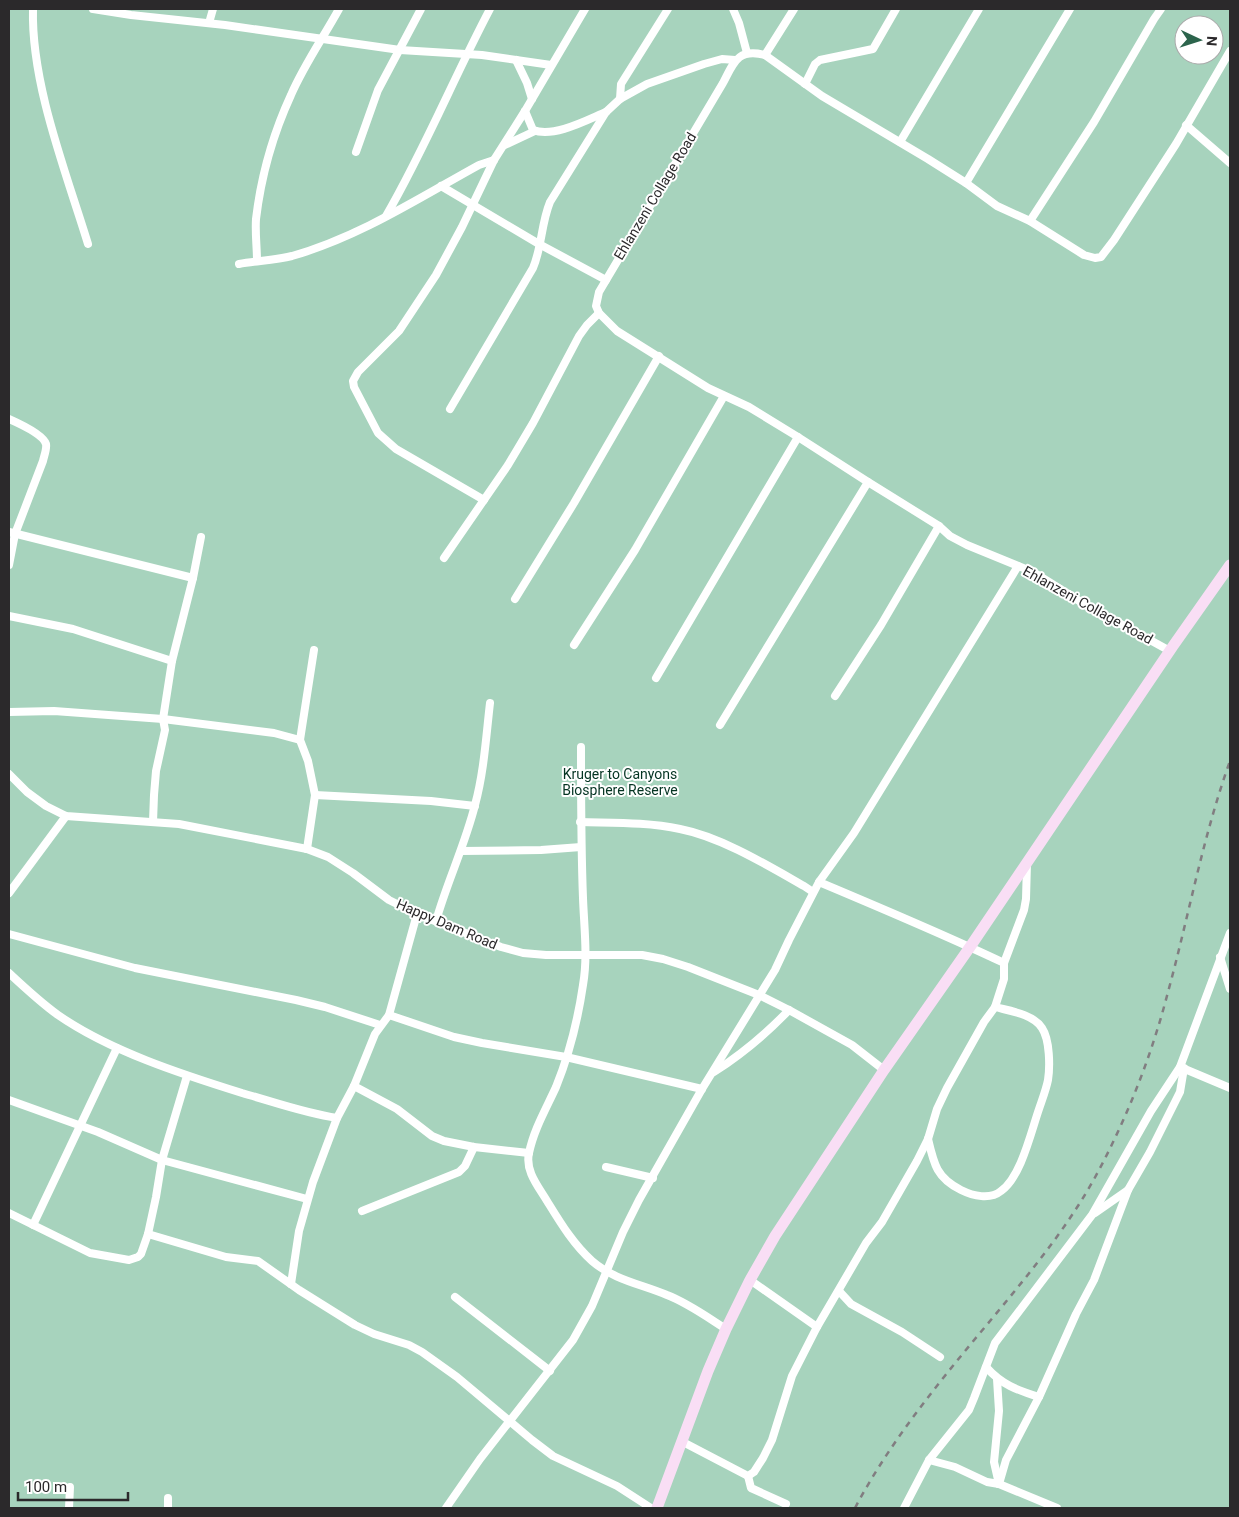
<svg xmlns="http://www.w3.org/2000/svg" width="1239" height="1517" font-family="Roboto,sans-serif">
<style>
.park{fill:#a7d3bd;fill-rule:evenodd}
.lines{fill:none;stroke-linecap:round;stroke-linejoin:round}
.street{stroke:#fff;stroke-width:8}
.secondary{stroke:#f9def5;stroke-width:11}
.rail{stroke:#817d80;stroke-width:2.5;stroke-dasharray:6 6;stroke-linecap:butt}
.labels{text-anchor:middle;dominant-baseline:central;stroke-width:4;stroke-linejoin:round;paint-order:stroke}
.street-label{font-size:14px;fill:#2b292b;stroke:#fff}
.park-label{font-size:14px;fill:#043422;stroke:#fff}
</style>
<rect width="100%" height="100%" fill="#e8e1e6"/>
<path class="park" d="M 9,9 L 1230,9 L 1230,1508 L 9,1508 ZM 1184,25 L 1214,25 L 1214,55 L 1184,55 Z"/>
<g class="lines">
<g class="street">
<path d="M 33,9 C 31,84 66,172 88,244"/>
<polyline points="93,9 131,15 225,25 400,50 482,55 551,65"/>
<polyline points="733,9 739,23 747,53"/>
<polyline points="209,23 213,9"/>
<polyline points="765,55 794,9"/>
<polyline points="516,60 527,83 532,99"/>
<polyline points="805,84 815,64 820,60 873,49 896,9"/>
<polyline points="620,99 621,84 668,9"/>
<path d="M 525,111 L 533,130 C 554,138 587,120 606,112"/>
<polyline points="1186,125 1230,163"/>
<polyline points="900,142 979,9"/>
<polyline points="505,145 535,131"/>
<polyline points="356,152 378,90 421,9"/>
<polyline points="966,183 1070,9"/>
<polyline points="441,186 539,244 606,280"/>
<path d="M 386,216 C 425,149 454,77 490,9"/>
<polyline points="1030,221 1094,122 1154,19 1161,9"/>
<path d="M 257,261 C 257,247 255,233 256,219 C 261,177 273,134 291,95 C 304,65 323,38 339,9"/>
<path d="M 239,264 C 256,261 275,260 292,256 C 359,237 419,198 479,165 L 494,160"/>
<path d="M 450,409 L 533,268 C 542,247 541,224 550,202 L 606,112 L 620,99 L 647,84 L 704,64 L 722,59 L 735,60"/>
<path d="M 9,419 C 18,423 43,434 46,444 C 47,449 44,456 43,461 L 15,534 L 9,565"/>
<polyline points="484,500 396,449 378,433 354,387 353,381 358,372 399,331 436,275 462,227 494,160 525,111 585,9"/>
<polyline points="9,532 193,578"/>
<polyline points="444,558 508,465 533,423 579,336 587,325 599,313"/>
<polyline points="515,599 574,503 659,356"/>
<polyline points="9,616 73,629 172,661"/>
<polyline points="574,645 635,550 724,396"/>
<path d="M 1170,651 L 1081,602 L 1033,572 L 967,545 L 950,536 L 939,526 L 868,482 L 798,437 L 749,407 L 708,388 L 617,331 L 599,313 L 596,306 L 599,292 L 723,83 C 734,62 738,48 765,55 L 822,96 L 928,159 L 966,183 L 997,206 L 1030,221 L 1084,255 L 1095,258 L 1101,257 L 1114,240 L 1176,144 L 1230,51"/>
<polyline points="656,678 798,437"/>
<polyline points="835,696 881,625 939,526"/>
<polyline points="9,712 54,711 163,719 274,733 300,740"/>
<polyline points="720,725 868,482"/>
<path d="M 581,747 C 581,798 581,848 583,898 C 584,927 588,956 583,985 C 578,1019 569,1055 556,1087 C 546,1109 534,1129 529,1153 C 525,1171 538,1186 547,1201 C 560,1222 573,1244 592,1261 C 614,1280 641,1284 667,1295 C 688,1303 707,1317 726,1329"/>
<polyline points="9,774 27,792 46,806 66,816 179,824 307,849 328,857 353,873 389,900 417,914 501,947 523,953 546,955 642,955 663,959 688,967 759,995 789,1010 852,1045 884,1070"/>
<polyline points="315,795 431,801 475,806"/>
<polyline points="153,822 154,795 156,771 165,730 163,719 172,661 193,578 201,537"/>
<path d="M 580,822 C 613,823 647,822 680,829 C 721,837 767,865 804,886 L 813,892"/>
<polyline points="307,849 315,795 308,761 300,740 314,650"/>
<polyline points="461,851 541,850 581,847"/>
<path d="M 819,882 C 881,908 943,934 1004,963"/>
<polyline points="9,893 66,816"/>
<path d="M 436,921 C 447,882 465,845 475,805 C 484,772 486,737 490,703"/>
<polyline points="9,934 135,968 296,1000 325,1007 380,1025"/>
<polyline points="1220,957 1230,989"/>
<path d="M 9,973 C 24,987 40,1002 58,1015 C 110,1051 181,1074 242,1093 C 274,1102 304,1113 337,1118"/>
<polyline points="389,1015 454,1037 482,1043 566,1057 702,1089"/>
<polyline points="1180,1067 1230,1088"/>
<path d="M 714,1072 C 742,1054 766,1034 789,1010"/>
<polyline points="354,1086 397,1109 432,1136 444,1141 474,1147 529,1153"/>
<polyline points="9,1100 98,1132 162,1160 307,1199"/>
<path d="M 928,1139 C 934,1165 937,1178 961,1190 C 973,1196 990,1200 1001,1191 C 1021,1177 1031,1132 1039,1109 C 1042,1100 1046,1090 1048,1080 C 1050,1067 1050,1040 1042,1028 C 1033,1014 1010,1011 995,1007"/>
<polyline points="606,1167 653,1178"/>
<polyline points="362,1211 459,1172 465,1166 474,1147"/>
<polyline points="9,1213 90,1253 129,1260 138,1257 141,1254 148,1234 156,1197 162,1160 187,1076"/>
<polyline points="1095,1213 1128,1190"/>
<polyline points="33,1225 117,1048"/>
<polyline points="148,1234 226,1257 258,1261 299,1290 355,1325 374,1334 409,1345 422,1352 457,1377 532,1440 553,1456 617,1486 651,1508"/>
<polyline points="750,1280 817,1327"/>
<polyline points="291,1284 299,1231 313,1182 337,1118 354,1086 375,1034 389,1015 417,914"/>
<polyline points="839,1291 851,1304 902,1332 940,1357"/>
<polyline points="455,1297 550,1371"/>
<path d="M 986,1367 C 1002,1385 1017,1390 1039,1397"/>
<polyline points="997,1379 999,1411 994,1462 999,1484"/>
<polyline points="681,1441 748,1476 754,1472 763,1458 772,1440 792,1376 817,1327 866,1243 882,1222 917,1161 928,1139 937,1109 947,1088 984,1022 995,1007 1004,979 1004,963 1024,910 1026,899 1027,863"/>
<polyline points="929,1460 955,1467 987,1482 999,1484 1057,1508"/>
<polyline points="748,1476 751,1488 786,1504"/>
<polyline points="999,1484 1006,1460 1039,1397 1076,1314 1094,1280 1128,1190 1150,1152 1180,1092 1184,1068"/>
<polyline points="69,1508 70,1487"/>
<polyline points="168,1508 168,1498"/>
<polyline points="446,1508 480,1459 573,1340 592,1306 623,1232 639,1200 702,1089 775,970 789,940 819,882 854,833 1018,566"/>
<polyline points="904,1508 929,1460 969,1410 974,1398 995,1343 1092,1215 1151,1111 1180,1067 1230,933"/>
</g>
<polyline class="secondary" points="657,1508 708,1371 726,1329 750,1280 775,1236 884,1070 970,947 1173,646 1230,565"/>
<path class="rail" d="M 855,1508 C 892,1438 944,1376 995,1315 C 1033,1269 1071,1223 1099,1170 C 1129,1113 1152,1054 1168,992 C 1189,915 1203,836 1230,761"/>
</g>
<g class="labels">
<g class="street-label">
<text transform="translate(655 196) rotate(-59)">Ehlanzeni Collage Road</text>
<text transform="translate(1088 605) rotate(29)">Ehlanzeni Collage Road</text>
<text transform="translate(447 924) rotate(23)">Happy Dam Road</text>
</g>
<g class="park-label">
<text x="620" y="774">Kruger to Canyons<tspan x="620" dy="16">Biosphere Reserve</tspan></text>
</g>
</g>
<rect width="1239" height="1517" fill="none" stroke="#2b292b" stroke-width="20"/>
<g transform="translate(1199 40) rotate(94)"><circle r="24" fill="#ffffff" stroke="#aaa9aa"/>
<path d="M0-4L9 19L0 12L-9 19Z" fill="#2c644c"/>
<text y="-8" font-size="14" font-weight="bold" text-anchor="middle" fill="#2b292b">N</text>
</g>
<path d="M18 1492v8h110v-8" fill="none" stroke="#2b292b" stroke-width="2.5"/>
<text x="25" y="1492" font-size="15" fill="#2b292b" stroke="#ffffff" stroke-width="4" paint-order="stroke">100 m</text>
</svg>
